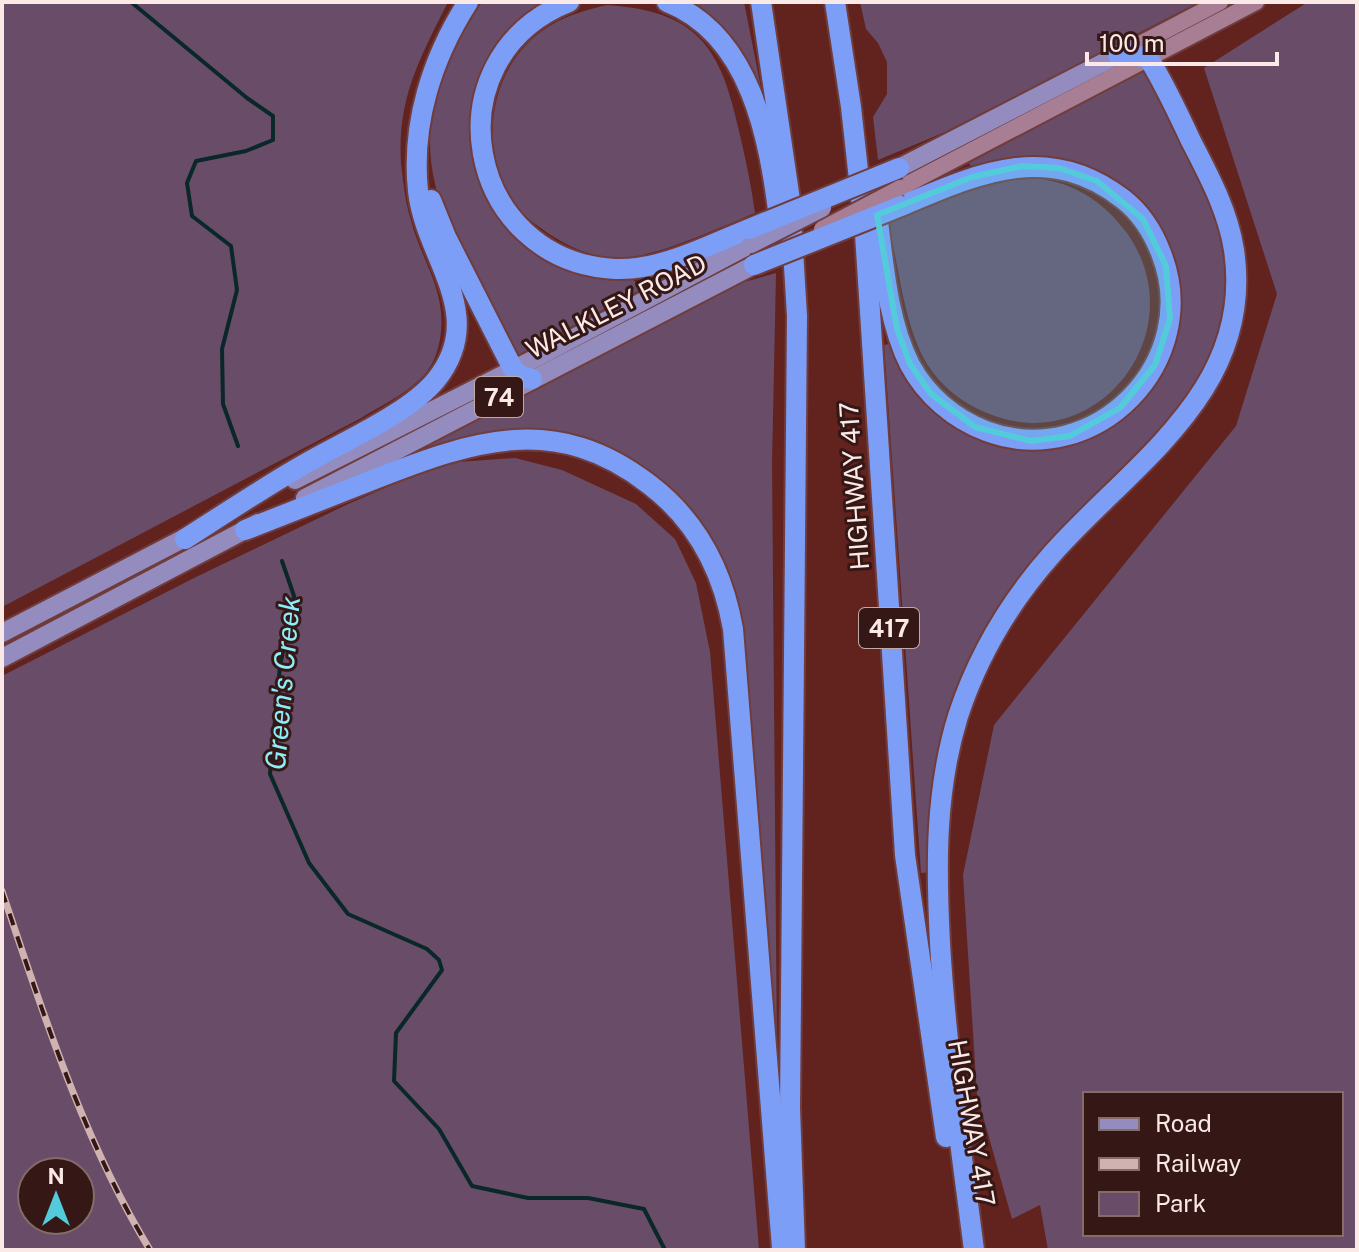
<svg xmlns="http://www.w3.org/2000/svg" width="1359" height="1252" font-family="'Public Sans',sans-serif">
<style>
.green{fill:#694d68;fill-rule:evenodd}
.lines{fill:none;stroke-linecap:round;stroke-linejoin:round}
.stream{stroke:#0a272a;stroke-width:4}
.secondary-casing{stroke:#703c3c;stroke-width:20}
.primary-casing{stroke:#703c3c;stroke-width:22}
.highway-casing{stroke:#703c3c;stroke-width:24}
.secondary{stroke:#a77e94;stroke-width:16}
.primary{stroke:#948cbe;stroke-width:18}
.highway{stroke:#7c9ef7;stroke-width:20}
.rail-casing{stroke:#d0b3b0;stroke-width:7}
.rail{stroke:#351815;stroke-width:4;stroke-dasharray:12;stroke-linecap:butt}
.secondary-bridge-casing{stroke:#703c3c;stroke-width:20;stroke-linecap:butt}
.primary-bridge-casing{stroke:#703c3c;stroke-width:22;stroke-linecap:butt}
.highway-bridge-casing{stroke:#703c3c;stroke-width:24;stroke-linecap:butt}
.secondary-bridge{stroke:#a77e94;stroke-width:16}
.primary-bridge{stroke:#948cbe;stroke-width:18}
.highway-bridge{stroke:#7c9ef7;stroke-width:20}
.marked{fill:#53cbda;fill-opacity:0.2;stroke:#53cbda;stroke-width:6;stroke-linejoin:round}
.labels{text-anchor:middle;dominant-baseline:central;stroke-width:6;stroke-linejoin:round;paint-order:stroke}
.shield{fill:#351815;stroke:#bfaaa8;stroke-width:2}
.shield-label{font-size:24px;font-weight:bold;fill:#fae9e7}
.street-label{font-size:26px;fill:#fae9e7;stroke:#351815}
.water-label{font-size:28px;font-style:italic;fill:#8eedfb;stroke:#351815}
</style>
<rect width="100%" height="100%" fill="#62231f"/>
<g class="green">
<path d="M 2,2 L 448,2 C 420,58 397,98 401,163 C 403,180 405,201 410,217 C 421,262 448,290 440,339 C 437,356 431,370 418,381 C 402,396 380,406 361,418 L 2,607 Z"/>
<path d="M 482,2 L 552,2 L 521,22 L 474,136 L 529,244 L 632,277 L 640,290 L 516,356 C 445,217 382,152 482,2 Z"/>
<polygon points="682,2 744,2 760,83 753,83"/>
<polygon points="860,2 1199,2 945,132 878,160 873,117 887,94 887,62 878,43 866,29"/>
<path d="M 1308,2 L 1357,2 L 1357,1250 L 1048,1250 L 1040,1205 L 1012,1219 L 977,1095 L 963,875 L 994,725 L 1236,426 L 1277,294 L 1204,68 ZM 1085,1094 L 1341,1094 L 1341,1234 L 1085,1234 Z"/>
<path d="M 607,5 C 695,11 720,45 738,127 C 745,156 751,184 755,213 C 721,227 653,259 617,258 C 592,258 570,247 549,234 C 537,225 521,215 513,203 C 481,155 487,85 527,44 C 549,21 577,12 607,5 Z"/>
<polygon points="1143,71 1153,82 1208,190 1220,226 1226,258 1227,288 1218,346 1181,413 985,635 932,872 921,873 884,345 895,343 904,367 1010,446 1138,402 1175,282 1114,183 973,170 969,163"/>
<path d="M 1025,175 C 1042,179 1062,182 1077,190 C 1098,200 1113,215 1127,233 C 1196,330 1098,460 987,413 C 962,403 942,387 927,364 C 903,323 900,269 888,224 L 979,179 Z"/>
<polygon points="776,273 772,462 777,1057 745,710 704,530 590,443 431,451 427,443 737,284"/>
<path d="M 515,458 L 562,470 L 636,504 L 675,539 L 696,583 L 710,652 L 759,1250 L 2,1250 L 2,676 L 196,577 L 346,505 L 410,477 L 458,462 ZM 32,1172 L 80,1172 L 80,1220 L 32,1220 Z"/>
</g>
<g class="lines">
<g class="stream">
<polyline points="131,2 247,98 273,116 273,140 246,151 196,161 187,183 192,216 231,246 237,290 222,349 223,404 238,446"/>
<polyline points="282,561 294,596 280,666 270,774 309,863 348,914 427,949 439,960 442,970 396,1033 394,1081 439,1129 472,1186 528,1198 588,1198 644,1209 665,1250"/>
</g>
<g class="secondary-casing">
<g id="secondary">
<polyline points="1119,55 1220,2"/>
<polyline points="900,188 1256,2"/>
</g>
</g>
<g class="primary-casing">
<g id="primary">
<polyline points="899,168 1118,55"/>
<polyline points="295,480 534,359 751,244"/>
<polyline points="305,498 754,265"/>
<polyline points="2,633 198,531"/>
<polyline points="2,658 258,523"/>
</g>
</g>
<g class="highway-casing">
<g id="highway">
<path d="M 569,2 C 428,58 465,261 615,269 C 661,271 708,245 749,229"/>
<path d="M 667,2 C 751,35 769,138 779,218"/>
<polyline points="761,2 790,200 797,316 790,1108 795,1250"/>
<polyline points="835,2 851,107 865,234 905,855 946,1137"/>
<path d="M 875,199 C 883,252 885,316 910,365 C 926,395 954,419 986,431 C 1095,472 1204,361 1161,253 C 1153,232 1141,213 1123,199 C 1048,141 979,173 901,206"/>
<polyline points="431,200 446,237 513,369 521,376 532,379"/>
<path d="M 245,530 C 288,513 331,496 375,479 C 475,440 556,412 650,485 C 697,521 723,572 733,629 L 782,1248"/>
<path d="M 185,539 C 224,514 263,488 303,465 C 342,442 408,414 436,380 C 489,314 425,258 418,191 C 411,124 432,58 468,2"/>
<path d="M 974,1250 C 961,1148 946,1046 940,943 C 936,866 935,791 958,716 C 978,655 1011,600 1053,553 C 1133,463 1255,390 1234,250 C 1228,211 1209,176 1191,141 C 1178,113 1165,85 1149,59 L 1133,54 L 1118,55"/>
</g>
</g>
<use href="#secondary" class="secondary"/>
<use href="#primary" class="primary"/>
<use href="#highway" class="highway"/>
<g class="rail-casing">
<path id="rail" d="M 2,891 C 43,1013 83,1140 150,1250"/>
</g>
<use href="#rail" class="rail"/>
<g class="secondary-bridge-casing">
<polyline id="secondary-bridge" points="822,229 900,188"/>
</g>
<g class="primary-bridge-casing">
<polyline id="primary-bridge" points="751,244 822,208"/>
</g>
<g class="highway-bridge-casing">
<g id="highway-bridge">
<polyline points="749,229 899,168"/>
<polyline points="754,265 901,206"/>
</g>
</g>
<use href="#secondary-bridge" class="secondary-bridge"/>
<use href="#primary-bridge" class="primary-bridge"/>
<use href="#highway-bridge" class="highway-bridge"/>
</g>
<path class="marked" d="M 1022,166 L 1059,168 L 1097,181 L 1143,219 L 1166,266 L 1170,319 L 1155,365 L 1120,408 L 1070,436 L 1031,441 L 975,427 L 931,394 L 910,364 L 897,329 L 877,215 L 972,177 Z"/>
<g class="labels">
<g class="shield">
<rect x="475" y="377" width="48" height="40" rx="6"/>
<rect x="859" y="608" width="60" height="40" rx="6"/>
</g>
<g class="shield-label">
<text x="499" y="397">74</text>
<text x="889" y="628">417</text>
</g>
<g class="street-label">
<text transform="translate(616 306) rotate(-27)">WALKLEY ROAD</text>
<text transform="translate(854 486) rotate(-94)">HIGHWAY 417</text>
<text transform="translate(972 1123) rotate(80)">HIGHWAY 417</text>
</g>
<g class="water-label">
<text transform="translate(282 683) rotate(-85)">Green's Creek</text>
</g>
</g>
<rect width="1359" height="1252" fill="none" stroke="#fae9e7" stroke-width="8"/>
<rect x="1083" y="1092" width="260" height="144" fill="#351815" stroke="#846c69" stroke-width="2"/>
<rect x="1099" y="1118" width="40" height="12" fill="#948cbe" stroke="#846c69" stroke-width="2"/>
<text x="1155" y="1132" font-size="24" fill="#fae9e7">Road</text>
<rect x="1099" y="1158" width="40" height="12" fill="#d0b3b0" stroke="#846c69" stroke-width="2"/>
<text x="1155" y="1172" font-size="24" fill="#fae9e7">Railway</text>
<rect x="1099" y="1192" width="40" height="24" fill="#694d68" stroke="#846c69" stroke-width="2"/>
<text x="1155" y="1212" font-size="24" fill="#fae9e7">Park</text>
<g transform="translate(56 1196)"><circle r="38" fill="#351815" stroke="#846c69" stroke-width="2"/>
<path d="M0-6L14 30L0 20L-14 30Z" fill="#53cbda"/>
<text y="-12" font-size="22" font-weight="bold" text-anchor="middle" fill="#fae9e7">N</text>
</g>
<path d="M1087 52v12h190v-12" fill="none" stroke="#fae9e7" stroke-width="4"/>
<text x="1099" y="52" font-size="24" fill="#fae9e7" stroke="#351815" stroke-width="6" paint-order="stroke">100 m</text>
</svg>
